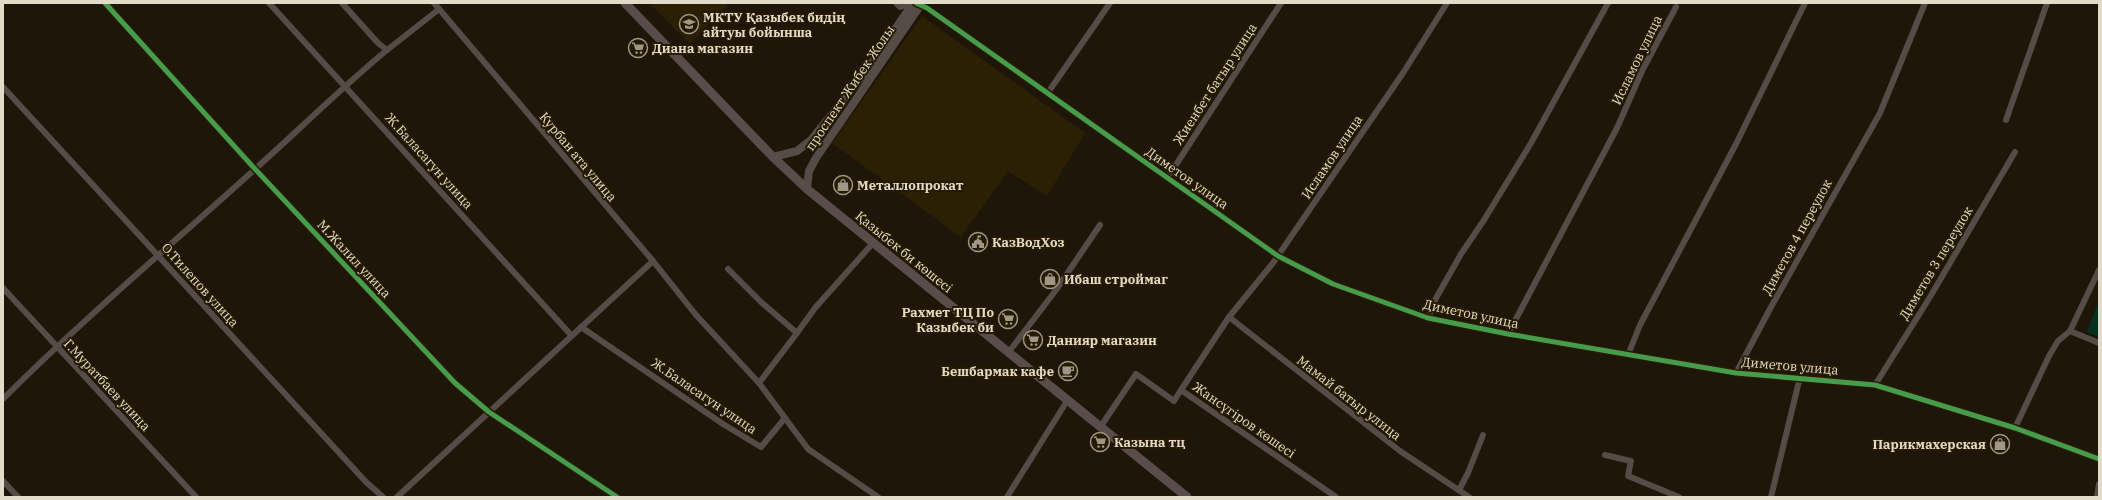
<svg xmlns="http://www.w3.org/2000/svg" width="2102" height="500" font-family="'IBM Plex Serif',serif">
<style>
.built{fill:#2b2004}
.green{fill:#05301e}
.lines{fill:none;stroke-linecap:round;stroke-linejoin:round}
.minor{stroke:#554c48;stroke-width:6}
.tertiary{stroke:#554c48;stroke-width:8}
.secondary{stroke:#584d4a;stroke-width:9}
.cycleway-casing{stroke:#261a00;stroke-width:8}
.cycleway{stroke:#469c4c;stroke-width:5}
.labels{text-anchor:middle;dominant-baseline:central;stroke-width:4;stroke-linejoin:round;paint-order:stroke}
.poi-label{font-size:13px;font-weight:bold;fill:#e3dbca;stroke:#261a00;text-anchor:start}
.street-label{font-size:13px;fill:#e3dbca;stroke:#261a00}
</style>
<rect width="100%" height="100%" fill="#1e1608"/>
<g class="built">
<polygon points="649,3 729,3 690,44"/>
<polygon points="922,16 1085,133 1047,196 1008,171 961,237 832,143"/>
</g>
<polygon class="green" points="2099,300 2099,337 2087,332"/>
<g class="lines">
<g class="minor">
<polyline points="105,3 255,169 455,383 489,412 617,497"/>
<polyline points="269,3 571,335"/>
<polyline points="342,3 378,43 387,50 438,10"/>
<polyline points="434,3 653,261 696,315 759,383 808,449 878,497"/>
<polyline points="896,3 900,7 912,3"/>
<polyline points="918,4 927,8 1278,256 1333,284 1428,318 1508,334 1736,373 1875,385 2015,428 2099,459"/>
<polyline points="3,87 366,482 383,497"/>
<polyline points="1047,94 1110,3"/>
<polyline points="2006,120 2047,3"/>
<polyline points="1168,177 1281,3"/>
<polyline points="728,269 761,302 797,333 815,308 873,243"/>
<polyline points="3,288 196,497"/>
<polyline points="1229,317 1400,451 1469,497"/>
<polyline points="1428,318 1435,300 1461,254 1484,220 1531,143 1608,3"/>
<polyline points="581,327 723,424 761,447 785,418"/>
<polyline points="2070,331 2099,343"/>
<polyline points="1508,334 1617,128 1643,69 1676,7"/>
<polyline points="1008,353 1056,290 1100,225"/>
<polyline points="1628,355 1640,325 1736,144 1805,3"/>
<polyline points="1736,373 1771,307 1880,113 1925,3"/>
<polyline points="759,383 797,333"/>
<polyline points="1875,385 1930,297 2015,152"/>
<polyline points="1181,390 1229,317 1273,263 1403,73 1447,3"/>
<path d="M 3,399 C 83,319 170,246 254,170 C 299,130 341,88 387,50"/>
<polyline points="1101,426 1136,374 1174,401 1181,390 1336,497"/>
<polyline points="2015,428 2049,356 2058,341 2070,331 2099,270"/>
<polyline points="1605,455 1631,461 1628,476 1679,497"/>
<polyline points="3,481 18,497"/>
<polyline points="1459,490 1468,473 1483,435"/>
<polyline points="397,497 653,261"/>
<polyline points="1007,497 1067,401"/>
<polyline points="1771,497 1800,377"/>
<polyline points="2097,497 2099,484"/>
</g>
<g class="tertiary">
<polyline points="773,157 797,151 811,140 865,73 913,3"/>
<polyline points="807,189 809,171 816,158 922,3"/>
</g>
<polyline class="secondary" points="625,3 773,157 807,189 1187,497"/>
<g class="cycleway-casing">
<g id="cycleway">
<polyline points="105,3 255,169 455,383 489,412 617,497"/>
<polyline points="916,3 927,8 1278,256 1333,284 1428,318 1508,334 1736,373 1875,385 2015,428 2099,459"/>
</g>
</g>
<use href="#cycleway" class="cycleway"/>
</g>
<defs>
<g id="university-ring" transform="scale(1)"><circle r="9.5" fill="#261a00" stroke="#9e9686" stroke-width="1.5"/><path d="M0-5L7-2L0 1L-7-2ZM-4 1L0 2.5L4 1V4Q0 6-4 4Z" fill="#9e9686"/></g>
<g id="supermarket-ring" transform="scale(1)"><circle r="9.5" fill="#261a00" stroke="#9e9686" stroke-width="1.5"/><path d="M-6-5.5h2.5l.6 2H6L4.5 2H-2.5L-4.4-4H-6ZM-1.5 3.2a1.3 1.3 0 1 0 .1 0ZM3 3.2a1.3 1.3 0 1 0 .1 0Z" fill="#9e9686"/></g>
<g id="shop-ring" transform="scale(1)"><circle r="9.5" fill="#261a00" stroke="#9e9686" stroke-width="1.5"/><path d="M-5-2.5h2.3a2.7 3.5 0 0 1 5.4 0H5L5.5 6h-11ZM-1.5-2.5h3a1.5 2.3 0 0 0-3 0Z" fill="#9e9686"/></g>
<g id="civic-ring" transform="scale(1)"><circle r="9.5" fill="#261a00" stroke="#9e9686" stroke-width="1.5"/><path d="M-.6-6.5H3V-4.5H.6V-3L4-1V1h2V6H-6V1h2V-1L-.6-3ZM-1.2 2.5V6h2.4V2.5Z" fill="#9e9686"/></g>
<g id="cafe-ring" transform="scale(1)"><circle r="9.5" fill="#261a00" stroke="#9e9686" stroke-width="1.5"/><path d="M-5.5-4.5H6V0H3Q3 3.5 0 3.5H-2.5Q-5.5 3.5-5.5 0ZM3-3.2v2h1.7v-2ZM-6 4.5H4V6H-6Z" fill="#9e9686"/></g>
</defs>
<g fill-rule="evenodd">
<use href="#university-ring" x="689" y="24"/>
<use href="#supermarket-ring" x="638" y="48"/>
<use href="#shop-ring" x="843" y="185"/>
<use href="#civic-ring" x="978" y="242"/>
<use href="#shop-ring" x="1050" y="279"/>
<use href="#supermarket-ring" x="1008" y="319"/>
<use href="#supermarket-ring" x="1033" y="340"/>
<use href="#cafe-ring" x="1068" y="371"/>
<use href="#supermarket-ring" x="1100" y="442"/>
<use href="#shop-ring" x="2000" y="444"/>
</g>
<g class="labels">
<g class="poi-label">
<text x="703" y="17">МКТУ Қазыбек бидің<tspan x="703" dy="15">айтуы бойынша</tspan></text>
<text x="652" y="48">Диана магазин</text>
<text x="857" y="185">Металлопрокат</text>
<text x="992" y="242">КазВодХоз</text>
<text x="1064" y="279">Ибаш строймаг</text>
<text x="994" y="312" text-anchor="end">Рахмет ТЦ По<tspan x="994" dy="15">Казыбек би</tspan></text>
<text x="1047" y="340">Данияр магазин</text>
<text x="1054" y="371" text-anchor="end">Бешбармак кафе</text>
<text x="1114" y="442">Казына тц</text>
<text x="1986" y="444" text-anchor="end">Парикмахерская</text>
</g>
<g class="street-label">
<text transform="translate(1637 60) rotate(-64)">Исламов улица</text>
<text transform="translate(1215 84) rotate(-57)">Жиенбет батыр улица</text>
<text transform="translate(850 88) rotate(-56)">проспект Жибек Жолы</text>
<text transform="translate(578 157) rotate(50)">Курбан ата улица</text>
<text transform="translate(1332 157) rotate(-56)">Исламов улица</text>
<text transform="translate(429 161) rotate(48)">Ж.Баласагун улица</text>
<text transform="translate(1187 178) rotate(35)">Диметов улица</text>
<text transform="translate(1797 237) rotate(-61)">Диметов 4 переулок</text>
<text transform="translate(904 252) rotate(39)">Қазыбек би көшесі</text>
<text transform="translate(354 259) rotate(47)">М.Жалил улица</text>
<text transform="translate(1936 263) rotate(-59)">Диметов 3 переулок</text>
<text transform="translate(200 285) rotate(48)">О.Тилепов улица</text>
<text transform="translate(1471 314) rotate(12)">Диметов улица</text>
<text transform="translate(1790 366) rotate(5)">Диметов улица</text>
<text transform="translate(107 385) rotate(47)">Г.Муратбаев улица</text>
<text transform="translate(704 396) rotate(34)">Ж.Баласагун улица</text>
<text transform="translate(1349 398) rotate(38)">Мамай батыр улица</text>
<text transform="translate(1244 420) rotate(35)">Жансүгіров көшесі</text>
</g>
</g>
<rect width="2102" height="500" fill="none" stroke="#e3dbca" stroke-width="8"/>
</svg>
